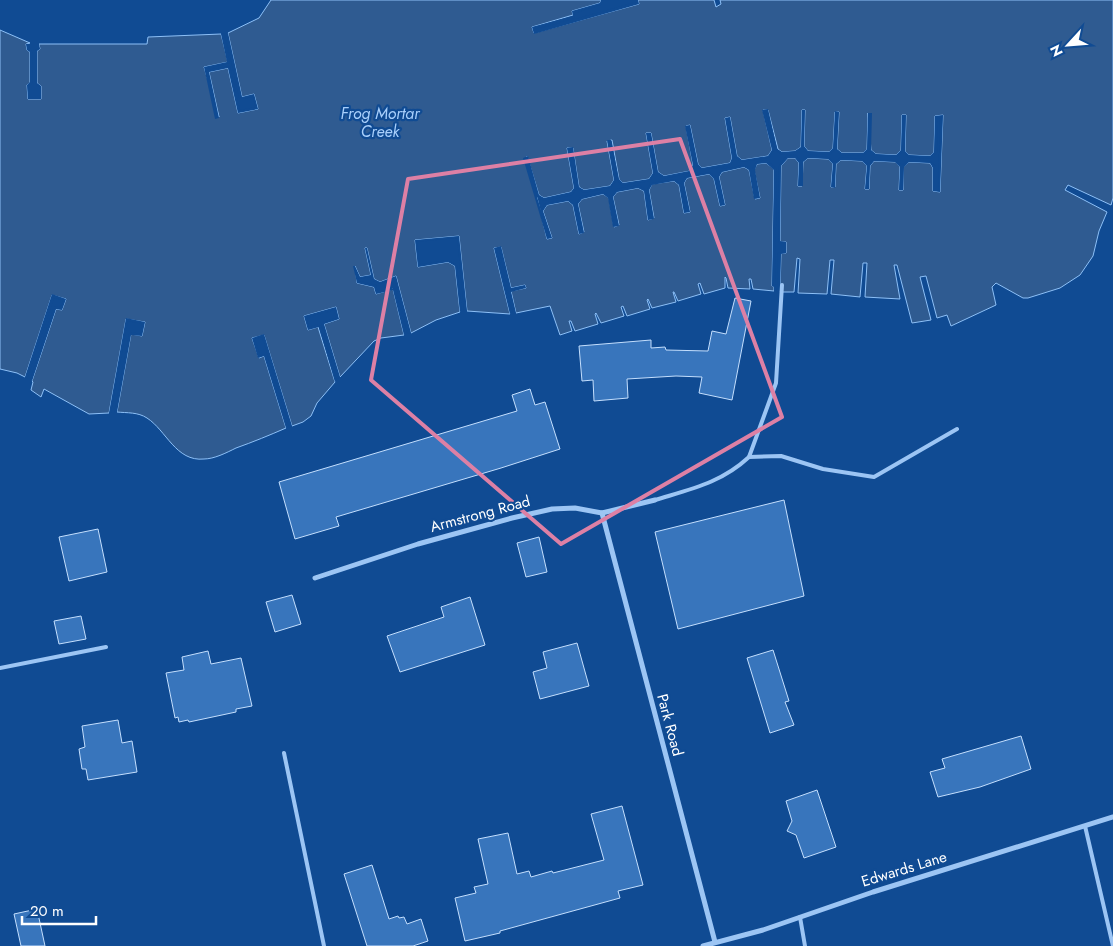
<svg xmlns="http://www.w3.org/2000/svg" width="1113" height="946" font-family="Jost,sans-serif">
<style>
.water{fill:#2f5b91;stroke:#8dc0f7}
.pier{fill:#104b93}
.building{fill:#3875bc;stroke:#c4dffe}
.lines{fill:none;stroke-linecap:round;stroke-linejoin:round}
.lane{stroke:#9cc5f4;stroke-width:4}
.street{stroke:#9cc5f4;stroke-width:5}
.marked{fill:none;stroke:#dd80a5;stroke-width:4;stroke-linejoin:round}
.labels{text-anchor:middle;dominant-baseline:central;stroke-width:4.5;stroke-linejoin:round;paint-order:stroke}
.street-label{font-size:15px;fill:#fff;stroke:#104b93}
.water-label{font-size:16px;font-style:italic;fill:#a8cffb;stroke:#104b93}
</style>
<rect width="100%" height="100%" fill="#104b93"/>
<path class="water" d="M 271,0 L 601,0 L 600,3 L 572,11 L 573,15 L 532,27 L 534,33 L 639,4 L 638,0 L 714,0 L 716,7 L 721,4 L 720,0 L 1113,0 L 1113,198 L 1111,205 L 1068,185 L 1065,190 L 1107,212 L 1099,231 L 1093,256 L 1080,275 L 1060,288 L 1028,298 L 1023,298 L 996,283 L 992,287 L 996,305 L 951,326 L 947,315 L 937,318 L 926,276 L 920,277 L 931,320 L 912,323 L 897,265 L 894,265 L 900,299 L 865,297 L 867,263 L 863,263 L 860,297 L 831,294 L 834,260 L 830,260 L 827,294 L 798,293 L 800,259 L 797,258 L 794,292 L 780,292 L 781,253 L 786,253 L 786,242 L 780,242 L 781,166 L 788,158 L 795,158 L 799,163 L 798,186 L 802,186 L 803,162 L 808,158 L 828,159 L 833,164 L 831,187 L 835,187 L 836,164 L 841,160 L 862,161 L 867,166 L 865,189 L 869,189 L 870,166 L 874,161 L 896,162 L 900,167 L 899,190 L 903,190 L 903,167 L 909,162 L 930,163 L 933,168 L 933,191 L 940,192 L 943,115 L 935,116 L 934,152 L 930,156 L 909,155 L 905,151 L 906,115 L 902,115 L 901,150 L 896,155 L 876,154 L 871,150 L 868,113 L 867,149 L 863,153 L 842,153 L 837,149 L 839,112 L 835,112 L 833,148 L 829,152 L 808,151 L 804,146 L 805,110 L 802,110 L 801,147 L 795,151 L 782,152 L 778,149 L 768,110 L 763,110 L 772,150 L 768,156 L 742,160 L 737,156 L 730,117 L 725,118 L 732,158 L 730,163 L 702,168 L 698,164 L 690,125 L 686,126 L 693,165 L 690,171 L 664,176 L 658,172 L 651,133 L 646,133 L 653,173 L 649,179 L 623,183 L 619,179 L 612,140 L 607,141 L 614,180 L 610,186 L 584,190 L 579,187 L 573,148 L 567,148 L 574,188 L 571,192 L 544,198 L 539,195 L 527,156 L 547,239 L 552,238 L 543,211 L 547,205 L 568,201 L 573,205 L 579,234 L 584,232 L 578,204 L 582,199 L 603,194 L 609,198 L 614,227 L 619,225 L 613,197 L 617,192 L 638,188 L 644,191 L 648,220 L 654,218 L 649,190 L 652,184 L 674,181 L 679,185 L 684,213 L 690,212 L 684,183 L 687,178 L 709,174 L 714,179 L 720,206 L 725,205 L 719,177 L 722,172 L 744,167 L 749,170 L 755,199 L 760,198 L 754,170 L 757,164 L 766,163 L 774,169 L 772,286 L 774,286 L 774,291 L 753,289 L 751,279 L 749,279 L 750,289 L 728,288 L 726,278 L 725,277 L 725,288 L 704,294 L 700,283 L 698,284 L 701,294 L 678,301 L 674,292 L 673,292 L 676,302 L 652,308 L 648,299 L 647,300 L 650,309 L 627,316 L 623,306 L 621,307 L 624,316 L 601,323 L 596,313 L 595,314 L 598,324 L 575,331 L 571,321 L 569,321 L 572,331 L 560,335 L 550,306 L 516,313 L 511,291 L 526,288 L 525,285 L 511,288 L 501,247 L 494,248 L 510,314 L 467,311 L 459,236 L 415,240 L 418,267 L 448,262 L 455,266 L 460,312 L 436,320 L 411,333 L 396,276 L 380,282 L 374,279 L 367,248 L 365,248 L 371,275 L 360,277 L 355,266 L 357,283 L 374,287 L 376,294 L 393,289 L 404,335 L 381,338 L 374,341 L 340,377 L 324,324 L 339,319 L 336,307 L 304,316 L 308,330 L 318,327 L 335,382 L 317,403 L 311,416 L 303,422 L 292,426 L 264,335 L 252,338 L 259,358 L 264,356 L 286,428 C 270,435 253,442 236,448 C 226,453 214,459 204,459 C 176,462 166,430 147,418 C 138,412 127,413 117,412 L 131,334 L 142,336 L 145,322 L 126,319 L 109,413 L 89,414 L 44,389 L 41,397 L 31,390 L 33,382 L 32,381 L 56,309 L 62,310 L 66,299 L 52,295 L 25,377 L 17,373 L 0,369 L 0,30 L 30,43 L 26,44 L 27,50 L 30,52 L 30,83 L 27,85 L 28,99 L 41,99 L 41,86 L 37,83 L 37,51 L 40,49 L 39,44 L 147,44 L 148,37 L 221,34 L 228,62 L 204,67 L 219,117 L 209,72 L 228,68 L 238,113 L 258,109 L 254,94 L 242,97 L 228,33 L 259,18 Z"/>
<g class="pier">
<polygon points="601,0 604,0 601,5 575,13 574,18 535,29 535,30 636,2 636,0 638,0 639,4 534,34 532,27 573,16 572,11 600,3"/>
<polygon points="224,33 230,63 207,69 207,70 230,66 240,110 255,107 253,97 242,99 239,98 225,34 228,33 242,97 254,94 258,109 238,113 228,68 209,72 219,118 215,119 204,67 227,62 221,34"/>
<polygon points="26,44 33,44 29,46 32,52 33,83 30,86 30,96 39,96 39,87 35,83 35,51 37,48 37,44 39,44 40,49 37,51 37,83 41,86 41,99 28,99 27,85 30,82 30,52 27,50"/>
<polygon points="768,109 777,149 782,152 795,151 801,147 802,110 805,110 804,146 808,151 829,152 833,148 835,111 839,112 837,149 842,153 863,153 867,149 868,113 872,113 871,150 876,154 896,155 901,150 902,115 906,115 905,151 909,155 930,156 934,152 935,116 943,115 940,192 933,191 933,168 930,163 909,162 904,167 903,190 899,190 900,167 895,162 874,161 870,166 869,189 865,189 867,166 862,161 841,160 836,164 835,188 831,187 833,164 828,159 808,158 803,162 803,186 798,186 799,163 795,158 788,158 781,166 780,241 786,242 786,253 781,254 780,292 777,291 778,253 784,251 784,244 780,244 778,242 779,166 786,156 796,155 801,161 807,155 828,157 834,162 841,157 862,159 868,164 874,159 896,159 902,165 908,160 930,160 936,167 936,189 938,189 940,118 938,118 937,153 931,159 908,157 903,152 896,157 875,157 869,151 863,156 841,155 835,149 830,155 808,154 802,148 796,154 782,155 775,150 766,112 774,150 769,158 740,162 735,157 728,120 735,158 731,166 702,170 695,165 691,173 663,179 656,172 649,135 655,173 650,181 622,186 617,180 615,172 616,181 610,188 584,193 577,188 572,195 544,201 537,197 541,210 546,202 570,199 575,204 581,231 576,204 581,196 603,192 611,197 616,189 639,185 646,190 650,217 652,217 647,190 650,183 674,179 681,184 686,210 681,183 685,176 709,172 717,177 721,169 744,165 752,169 756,196 752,169 756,162 767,160 777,169 775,284 777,291 774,291 774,287 772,286 774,170 766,163 757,164 755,170 760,198 754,199 749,170 744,167 722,172 719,177 725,205 720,206 714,179 709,174 687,178 684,183 690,212 684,213 679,185 674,181 652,185 649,190 654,219 648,220 644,191 638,188 617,192 613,197 619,226 613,227 608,198 603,194 582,199 578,204 584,233 579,234 573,205 568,201 547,205 543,211 552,238 547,239 523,158 528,156 539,195 544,198 571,192 574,188 567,148 573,147 579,187 584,190 610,186 614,180 607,140 611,140 619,179 623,183 649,179 653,173 646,133 651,133 658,172 664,176 689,171 693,165 685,126 690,125 698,164 702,168 730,163 732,158 725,118 730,117 737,156 742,160 768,156 772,150 762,110"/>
<polygon points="459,236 467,311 464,311 457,238 417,242 420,264 448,260 457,265 462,311 460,312 455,266 448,262 418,267 415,240"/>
<polygon points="501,246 511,288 525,285 526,288 511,292 516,313 513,314 499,249 497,250 512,313 510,314 494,248"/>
<polygon points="365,248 367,248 374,279 380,282 396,276 411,333 408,334 394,279 379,284 373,281 371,277 358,279 359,281 376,285 378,291 395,288 407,334 404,335 393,290 376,294 374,287 357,283 353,266 355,266 360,277 371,275"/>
<polygon points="52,294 66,299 62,310 56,309 32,381 30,380 53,308 56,306 60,307 63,300 54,298 27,379 25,377"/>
<polygon points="336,307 339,319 324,324 340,377 338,379 321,324 323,322 336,318 334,310 307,318 309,327 318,324 321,326 337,380 335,382 319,327 308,330 304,316"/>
<polygon points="126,318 145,322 142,336 131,335 117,412 114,413 129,334 131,332 140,334 142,324 128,321 111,413 109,413"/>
<polygon points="264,334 292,426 290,427 262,337 255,339 260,355 264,354 267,355 289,427 286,428 264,356 258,358 252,338"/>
</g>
<g class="building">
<polygon points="735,298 751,301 732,400 699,393 702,377 676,376 627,379 628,398 594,401 593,380 582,381 579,346 651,340 651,348 665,347 666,350 708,351 712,331 726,334"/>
<polygon points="530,389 535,405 545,402 560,449 501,468 336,517 339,526 295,539 279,482 517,411 512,395"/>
<polygon points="784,500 804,596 678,629 655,532"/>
<polygon points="98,529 107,572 69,581 59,537"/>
<polygon points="539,537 547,572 526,577 517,543"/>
<polygon points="292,595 301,624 275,632 266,602"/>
<polygon points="470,597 485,645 400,672 387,636 444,617 441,607"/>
<polygon points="81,616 86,639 59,644 54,621"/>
<polygon points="577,643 589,686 540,699 533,672 547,668 543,652"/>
<polygon points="773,650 789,701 785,702 794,725 770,733 747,658"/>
<polygon points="208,651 211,664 241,658 252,706 236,709 236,712 189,722 188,720 179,722 178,717 175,718 166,673 184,670 182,657"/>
<polygon points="118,720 122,743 132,741 137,772 88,780 86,769 82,769 79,749 85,747 82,726"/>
<polygon points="1021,736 1031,769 980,787 938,797 930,772 945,768 942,759"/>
<polygon points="817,790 836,847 804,858 796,835 787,831 792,821 786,801"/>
<polygon points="622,806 643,885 618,891 620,898 500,931 500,933 465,941 455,898 476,893 474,887 488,884 478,839 508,833 517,874 529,871 531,877 552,871 553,873 604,860 591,814"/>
<polygon points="372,865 389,919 398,916 399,918 404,917 407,924 421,919 428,941 413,946 367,946 344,874"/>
<polygon points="37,909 45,946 21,946 14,914"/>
</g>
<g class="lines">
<g class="lane">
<polyline points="749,457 776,383 782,285"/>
<path d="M 655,500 C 691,489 721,483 749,457 L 781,456 L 823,469 L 874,477 L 957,429"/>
<polyline points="0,668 106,647"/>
<polyline points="284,753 324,946"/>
<polyline points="1085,826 1113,946"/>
<polyline points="800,917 805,946"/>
</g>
<g class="street">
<polyline points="602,513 715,942"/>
<polyline points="315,578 418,544 512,518 552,509 575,508 602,513 655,500"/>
<polyline points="703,946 763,930 873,892 1113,817"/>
</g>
</g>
<path class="marked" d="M 680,139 L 782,417 L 561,544 L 371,380 L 408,179 Z"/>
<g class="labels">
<g class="street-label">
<text transform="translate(480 514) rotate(-15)">Armstrong Road</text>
<text transform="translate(670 725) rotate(75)">Park Road</text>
<text transform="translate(904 869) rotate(-17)">Edwards Lane</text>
</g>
<g class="water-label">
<text x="380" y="113">Frog Mortar<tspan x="380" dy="18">Creek</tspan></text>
</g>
</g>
<g transform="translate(1068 45) rotate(244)" stroke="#104b93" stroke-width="4" paint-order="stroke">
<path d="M0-4L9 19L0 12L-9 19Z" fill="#ffffff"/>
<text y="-8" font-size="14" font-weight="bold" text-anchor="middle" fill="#ffffff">N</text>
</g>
<path d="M22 916v8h74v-8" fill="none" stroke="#ffffff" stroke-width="2.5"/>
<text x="30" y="916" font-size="15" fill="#ffffff" stroke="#104b93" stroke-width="4" paint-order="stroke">20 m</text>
</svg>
